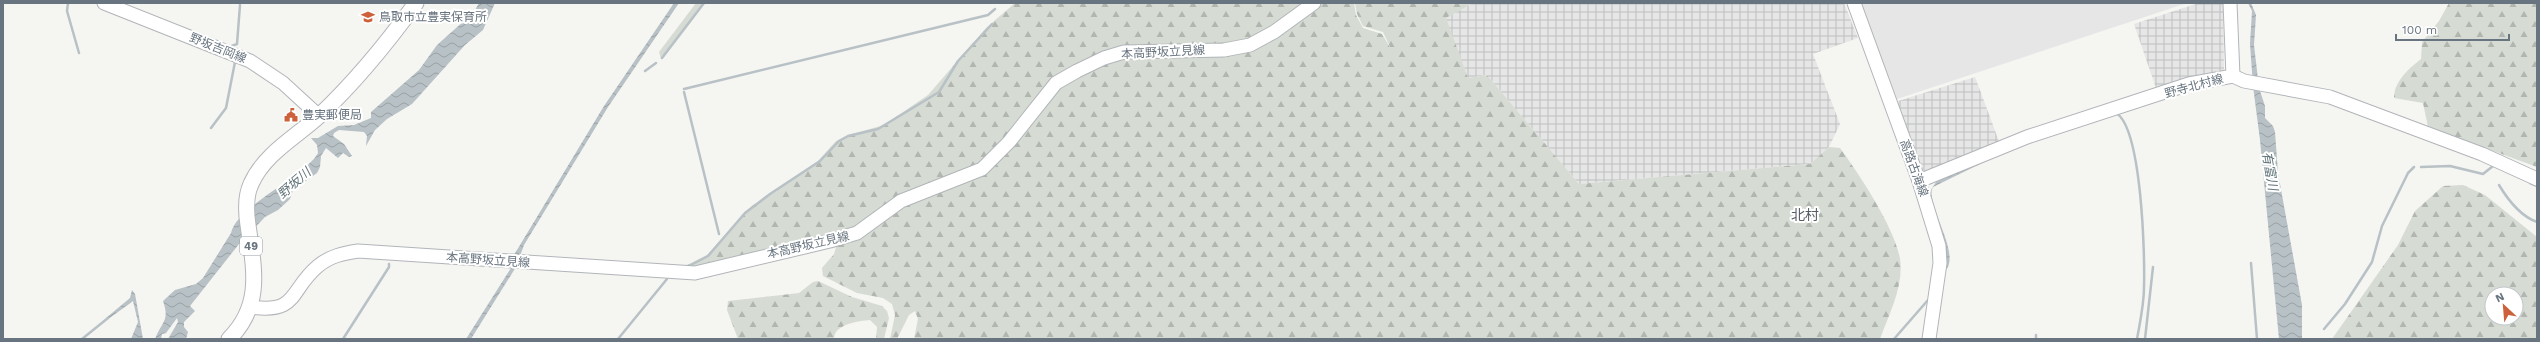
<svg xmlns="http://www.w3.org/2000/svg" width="2540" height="342" font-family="'Work Sans','Noto Sans JP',sans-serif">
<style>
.built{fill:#e5e6e5}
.industrial{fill:url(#industrial-grid)}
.green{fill:#d6dbd4}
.forest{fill:url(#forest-firs);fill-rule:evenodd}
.water{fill:url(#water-waves)}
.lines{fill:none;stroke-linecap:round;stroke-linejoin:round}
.stream{stroke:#b8c1c5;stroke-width:2.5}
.secondary-casing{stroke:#b1b5b9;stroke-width:15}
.primary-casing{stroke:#b2b6b9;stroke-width:17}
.secondary{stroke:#fff;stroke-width:13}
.primary{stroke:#fff;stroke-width:15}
.labels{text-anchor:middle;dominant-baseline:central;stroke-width:4;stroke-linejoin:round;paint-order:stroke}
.shield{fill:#fff;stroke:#959ea5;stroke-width:1}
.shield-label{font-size:11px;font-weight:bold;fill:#68747f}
.poi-label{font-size:12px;fill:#68747f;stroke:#fff;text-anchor:start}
.street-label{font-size:12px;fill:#68747f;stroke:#fff}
.water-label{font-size:13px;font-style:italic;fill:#63757b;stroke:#fff}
.quarter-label{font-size:14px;fill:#555d65;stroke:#fff}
</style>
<defs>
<pattern id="industrial-grid" width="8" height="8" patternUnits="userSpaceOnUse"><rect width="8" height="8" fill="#e5e6e5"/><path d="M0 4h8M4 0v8" fill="none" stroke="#bdbfbf"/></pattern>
<pattern id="forest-firs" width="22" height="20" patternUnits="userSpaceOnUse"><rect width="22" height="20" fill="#d6dbd4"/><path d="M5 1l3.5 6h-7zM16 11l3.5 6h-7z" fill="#b1b6b1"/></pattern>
<pattern id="water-waves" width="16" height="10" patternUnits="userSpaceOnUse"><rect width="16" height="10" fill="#b8c1c5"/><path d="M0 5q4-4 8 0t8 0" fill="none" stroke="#99a1a5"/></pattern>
</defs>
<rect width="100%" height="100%" fill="#f5f5f2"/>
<polygon class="built" points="1861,3 2187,3 1897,99"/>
<g class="industrial">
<polygon points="1473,3 1844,3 1858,38 1813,54 1840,124 1829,147 1810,164 1579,184 1487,75 1468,78 1445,18"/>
<polygon points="2199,3 2223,3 2224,71 2157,91 2134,24"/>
<polygon points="1975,77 2000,144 1922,174 1895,102"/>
</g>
<polygon class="green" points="696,3 703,3 661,59 659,52"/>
<g class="forest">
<polygon points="1015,3 1310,3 1247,43 1155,47 1072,69 988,160 857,229 702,268 683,267 707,255 752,206 817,162 836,141 852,134 884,125 928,95 986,28"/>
<path d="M 1321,3 L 1354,3 L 1356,15 L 1363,28 L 1382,34 L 1391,49 L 1383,32 L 1363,26 L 1357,14 L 1355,3 L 1473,3 L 1446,18 L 1468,78 L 1487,75 L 1579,184 L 1810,164 L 1829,147 L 1840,148 C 1859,174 1895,228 1900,259 C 1904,286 1889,314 1880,339 L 914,339 L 918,319 L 915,311 L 909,315 L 897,339 L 890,339 L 895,315 L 892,304 L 883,298 L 857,293 L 823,276 L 822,268 L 834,254 L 837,244 L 898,207 L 966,182 L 1067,81 L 1114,60 L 1130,56 L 1181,54 L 1282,32 Z"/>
<path d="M 2449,3 L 2537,3 L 2537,167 L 2428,127 L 2423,103 L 2394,98 C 2394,82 2408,69 2421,59 L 2422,42 L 2439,21 Z"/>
<path d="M 2463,185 L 2485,195 L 2537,237 L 2537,339 L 2332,339 L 2398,245 L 2415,211 L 2443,186 ZM 2492,294 L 2516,294 L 2516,318 L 2492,318 Z"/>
<path d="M 818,281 L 852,297 L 882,306 L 887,311 L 889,318 L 884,339 L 876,339 L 877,327 L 870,320 C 859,321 834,324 834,339 L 738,339 L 727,310 L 728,301 L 799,293 L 813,282 Z"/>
</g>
<g class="water">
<path d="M 479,3 L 495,3 L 483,30 L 465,45 L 412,104 L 387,119 L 375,130 L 366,146 L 367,136 L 364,132 L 339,130 L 334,133 L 333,136 L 344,144 L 352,156 L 349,157 L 343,153 L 338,158 L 326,148 L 321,156 L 320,167 L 317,173 L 293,190 L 290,199 L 278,210 L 265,217 L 239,244 L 190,306 L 195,311 L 184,322 L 184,327 L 188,332 L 186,339 L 168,339 L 178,322 L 177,318 L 166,333 L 162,334 L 161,339 L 155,339 C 162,321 170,321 163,301 L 175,290 L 196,284 L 203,278 L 231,233 C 237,205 303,179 318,153 L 317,145 L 311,138 L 318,138 L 338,126 L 354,125 L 371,118 L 371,112 L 419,70 L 437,45 L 474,12 Z"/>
<polygon points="674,3 679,3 608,107 524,245 516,267 471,339 466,339 511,268 512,258 520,245 604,106"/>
<polygon points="2248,3 2251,3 2256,15 2254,45 2259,88 2265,106 2265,118 2273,126 2275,132 2278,173 2302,305 2302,339 2279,339 2260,140 2253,86 2250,44 2252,11"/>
<path d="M 2021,144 L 1933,187 C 1924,203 1961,252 1946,270 L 1947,260 L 1942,231 L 1929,193 L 1936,182 Z"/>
<polygon points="132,290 135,294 143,339 131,339 138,322 133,301 107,320 106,318 130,298"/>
</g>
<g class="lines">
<g class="stream">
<polyline points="68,3 67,11 79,53"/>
<polyline points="229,47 237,44 240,5"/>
<polyline points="662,58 704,3"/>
<polyline points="645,71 656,63"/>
<polyline points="684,89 988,15 995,9"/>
<polyline points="684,92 719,234"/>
<path d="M 2116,113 C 2142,128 2145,257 2144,287 C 2144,305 2140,322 2137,339"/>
<polyline points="211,128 226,108 235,62"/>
<polyline points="2421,167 2450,166 2483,174 2493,166"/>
<polyline points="2530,183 2537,186"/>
<path d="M 2499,185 C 2508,200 2520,216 2537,222"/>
<polyline points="2251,263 2257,339"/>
<polyline points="687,267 708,256 745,213 770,194 820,161 839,141 848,136 878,129 939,92 958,61 992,24"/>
<polyline points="2324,329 2345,304 2372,262 2382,226 2408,173 2414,167"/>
<polyline points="82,339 108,318"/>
<polyline points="343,339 389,267 389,264"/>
<polyline points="618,339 667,279"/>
<polyline points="1894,339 1928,300"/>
<polyline points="2036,339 2036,335"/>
<polyline points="2145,339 2153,267"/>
</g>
<g class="secondary-casing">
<g id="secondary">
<polyline points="104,3 250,61 283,83 319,116"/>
<polyline points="1854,3 1919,181 1939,246 1940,263 1929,339"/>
<polyline points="2230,3 2233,76"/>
<polyline points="1919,181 2027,137 2189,84 2233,76 2244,81 2330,97 2482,154 2537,179"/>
<path d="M 251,307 C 299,314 289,290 318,266 C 330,256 344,253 358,251 L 695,273 L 830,241 L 857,233 L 901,201 L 982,169 L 1009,142 L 1056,83 L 1077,71 L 1104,58 L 1124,52 L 1224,50 L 1250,45 L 1274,32 L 1314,3"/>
</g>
</g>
<g class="primary-casing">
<path id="primary" d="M 229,339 C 263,305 254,269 248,225 C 246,212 245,197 251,184 C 264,154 296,137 319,116 C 355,82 387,43 416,3"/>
</g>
<use href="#secondary" class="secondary"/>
<use href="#primary" class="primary"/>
</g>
<defs>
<g id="school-bare" transform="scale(1.08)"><path d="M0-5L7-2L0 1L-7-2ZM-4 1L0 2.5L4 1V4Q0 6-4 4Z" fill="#cc613b" stroke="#fff" stroke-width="2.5" paint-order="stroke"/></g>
<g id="civic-bare" transform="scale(1.08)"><path d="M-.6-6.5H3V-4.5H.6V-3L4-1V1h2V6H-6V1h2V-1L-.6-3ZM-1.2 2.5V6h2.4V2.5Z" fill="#cc613b" stroke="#fff" stroke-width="2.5" paint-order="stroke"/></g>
</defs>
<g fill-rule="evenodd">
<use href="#school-bare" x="368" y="17"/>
<use href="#civic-bare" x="291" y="115"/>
</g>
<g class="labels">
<rect class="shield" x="240" y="237" width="22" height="18" rx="3"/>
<g class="shield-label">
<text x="251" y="246">49</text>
</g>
<g class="poi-label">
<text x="379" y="17">鳥取市立豊実保育所</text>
<text x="302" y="115">豊実郵便局</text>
</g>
<g class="street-label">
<text transform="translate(218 48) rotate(22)">野坂吉岡線</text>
<text transform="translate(1163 52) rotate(-3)">本高野坂立見線</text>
<text transform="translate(2194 86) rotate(-15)">野寺北村線</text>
<text transform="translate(1914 168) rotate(70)">高路古海線</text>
<text transform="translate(808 245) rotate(-13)">本高野坂立見線</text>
<text transform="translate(488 260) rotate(4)">本高野坂立見線</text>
</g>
<g class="water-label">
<text transform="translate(2270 171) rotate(80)">有富川</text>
<text transform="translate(294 183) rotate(-41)">野坂川</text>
</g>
<g class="quarter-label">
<text x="1805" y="215">北村</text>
</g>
</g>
<rect width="2540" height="342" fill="none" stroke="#68747f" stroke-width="8"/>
<g transform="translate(2504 306) rotate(334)"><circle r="19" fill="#ffffff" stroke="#c3c7cc"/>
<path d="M0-3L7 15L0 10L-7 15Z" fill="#cc613b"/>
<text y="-6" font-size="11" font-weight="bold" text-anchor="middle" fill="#68747f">N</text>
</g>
<path d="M2396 34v6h113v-6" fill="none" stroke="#68747f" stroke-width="2"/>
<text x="2402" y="34" font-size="12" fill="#68747f" stroke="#ffffff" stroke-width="3" paint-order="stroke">100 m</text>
</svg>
